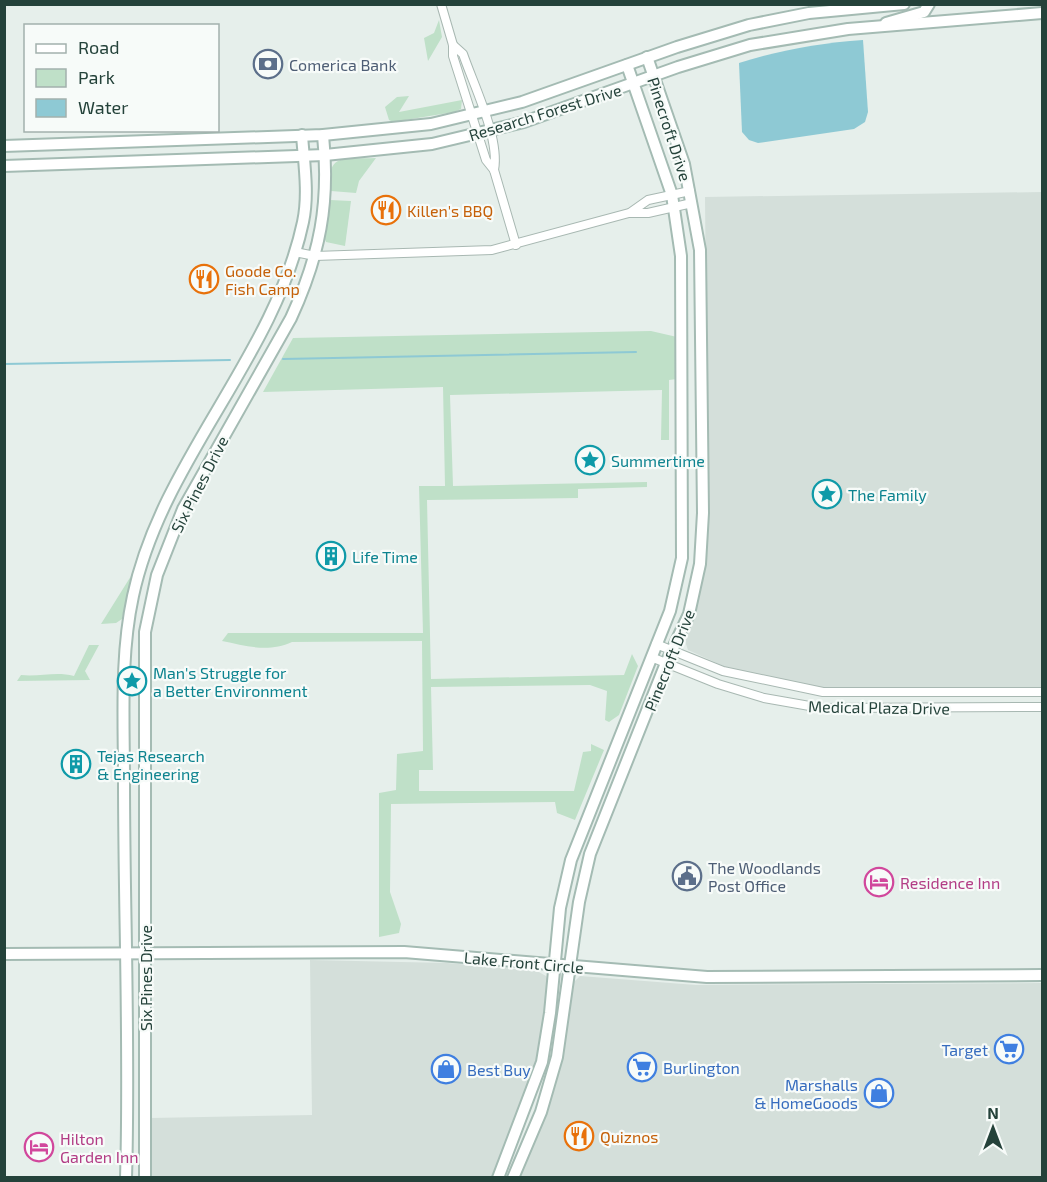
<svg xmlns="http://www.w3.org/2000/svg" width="1047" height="1182" font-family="'Exo 2',sans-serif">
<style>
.built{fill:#d4dfda}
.green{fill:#bfe0c8}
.water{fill:#8ec9d4}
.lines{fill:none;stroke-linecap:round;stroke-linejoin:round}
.stream{stroke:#8ec9d4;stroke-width:2}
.street-casing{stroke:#a8b8b2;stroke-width:10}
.secondary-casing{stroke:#a4bbb3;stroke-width:14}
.street{stroke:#fff;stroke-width:8}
.secondary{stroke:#fff;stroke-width:10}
.labels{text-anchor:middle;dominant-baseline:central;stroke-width:4.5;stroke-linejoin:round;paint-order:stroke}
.service-label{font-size:16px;fill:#4e5e75;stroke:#f7fbf9;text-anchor:start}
.street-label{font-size:16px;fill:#24423a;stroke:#f7fbf9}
.food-label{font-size:16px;fill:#c56008;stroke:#f7fbf9;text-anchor:start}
.culture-label{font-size:16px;fill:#0d838f;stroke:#f7fbf9;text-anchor:start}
.hotel-label{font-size:16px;fill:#b23c85;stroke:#f7fbf9;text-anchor:start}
.shop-label{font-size:16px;fill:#366cbe;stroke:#f7fbf9;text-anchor:end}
</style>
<rect width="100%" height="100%" fill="#e6efeb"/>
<g class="built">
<polygon points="1042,192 1042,687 830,689 784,683 730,669 688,650 684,638 694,615 702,579 708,520 705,197"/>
<polygon points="310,960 447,963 537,971 546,976 549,982 544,1020 536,1059 525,1097 492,1177 149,1178 151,1118 312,1115"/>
<polygon points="580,976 696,985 1042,983 1042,1177 519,1178 554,1088 562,1057 573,983"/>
</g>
<g class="green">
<polygon points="439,20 442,37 428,61 424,38 434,33"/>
<polygon points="409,96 399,112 462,100 461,109 454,112 393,122 389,120 385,107 397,97"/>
<path d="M 376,158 L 359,181 L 356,193 L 331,191 L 329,188 C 328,151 346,160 376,158 Z"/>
<polygon points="330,200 351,201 345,246 326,242 324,237"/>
<path d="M 651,331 L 677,337 L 677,379 L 669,380 L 669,440 L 661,440 L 662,390 L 450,395 L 453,486 L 647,482 L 647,487 L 578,489 L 578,498 L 427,500 L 431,679 L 624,675 L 632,654 L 638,666 L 619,715 L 609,722 L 605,720 L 607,691 L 590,685 L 431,687 L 433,770 L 419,770 L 419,791 L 574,791 L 583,752 L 591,751 L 591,744 L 604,750 L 575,820 L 557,813 L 555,802 L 391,804 L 390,892 L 401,924 L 399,933 L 379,937 L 379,793 L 396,790 L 397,754 L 423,751 L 422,641 L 292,642 C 268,653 247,646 222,641 L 228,633 L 423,633 L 419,486 L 445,486 L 443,387 L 263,392 L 293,338 Z"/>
<polygon points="131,576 122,619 116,623 101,624"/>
<path d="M 89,645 L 99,645 L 85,671 L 90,680 L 17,681 L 21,675 C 40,677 56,671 74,676 Z"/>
</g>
<path class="water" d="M 863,40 L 868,112 L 865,122 L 854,129 L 758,143 L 749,140 L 742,132 L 739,63 C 780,50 820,43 863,40 Z"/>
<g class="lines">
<g class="stream">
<polyline points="283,359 636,352"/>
<polyline points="4,364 230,360"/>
</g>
<g class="street-casing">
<g id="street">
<polyline points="441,4 453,45 453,56 486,160 494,170 516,245"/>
<path d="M 453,45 L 463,54 C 474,86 500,138 494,170"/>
<polyline points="631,212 648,200 690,191"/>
<polyline points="295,252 315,256 492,250 629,213 648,213 692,203"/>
<polyline points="656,644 723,671 823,692 1042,692"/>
<polyline points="651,657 718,684 764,698 821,708 1042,707"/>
</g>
</g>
<g class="secondary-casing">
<g id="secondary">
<polyline points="886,23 924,12 929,4"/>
<polyline points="4,146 323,135 431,124 522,102 677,47 749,25 809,13 904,4"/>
<polyline points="4,166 325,155 432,144 524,122 678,67 750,45 848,29 1042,13"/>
<polyline points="4,954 404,952 707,977 1042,975"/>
<path d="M 126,1178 C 130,1045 124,913 124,780 C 124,719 120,656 133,596 C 162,460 274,358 303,222 C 309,194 304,163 302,135"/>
<path d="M 145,1178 L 145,632 L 157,575 L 183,509 L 291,318 C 320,255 330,203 323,135"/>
<polyline points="498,1178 542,1062 550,1013 560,908 571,860 670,611 682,558 681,256 672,195 627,65"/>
<polyline points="513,1178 541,1112 557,1057 579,902 590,854 666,663 689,614 700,564 703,513 700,250 684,164 647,57"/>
</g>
</g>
<use href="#street" class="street"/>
<use href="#secondary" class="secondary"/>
</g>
<defs>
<g id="bank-ring" transform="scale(1.5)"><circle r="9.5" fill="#f7fbf9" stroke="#5c6f8a" stroke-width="1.5"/><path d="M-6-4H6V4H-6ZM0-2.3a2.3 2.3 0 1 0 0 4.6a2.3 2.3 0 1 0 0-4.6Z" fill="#5c6f8a"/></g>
<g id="restaurant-ring" transform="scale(1.5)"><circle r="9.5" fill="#f7fbf9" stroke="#e8710a" stroke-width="1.5"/><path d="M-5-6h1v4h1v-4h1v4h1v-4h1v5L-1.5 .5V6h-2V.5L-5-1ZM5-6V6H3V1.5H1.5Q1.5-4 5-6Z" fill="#e8710a"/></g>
<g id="sight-ring" transform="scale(1.5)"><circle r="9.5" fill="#f7fbf9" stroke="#0f9aa8" stroke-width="1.5"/><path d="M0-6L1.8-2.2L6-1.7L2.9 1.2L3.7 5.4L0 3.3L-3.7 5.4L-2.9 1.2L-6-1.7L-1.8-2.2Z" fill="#0f9aa8"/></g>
<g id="building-ring" transform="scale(1.5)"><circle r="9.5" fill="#f7fbf9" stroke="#0f9aa8" stroke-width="1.5"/><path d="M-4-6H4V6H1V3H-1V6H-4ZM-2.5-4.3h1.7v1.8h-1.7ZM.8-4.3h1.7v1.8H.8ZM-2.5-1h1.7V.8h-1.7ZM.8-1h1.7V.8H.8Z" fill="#0f9aa8"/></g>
<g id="civic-ring" transform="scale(1.5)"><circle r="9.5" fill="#f7fbf9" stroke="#5c6f8a" stroke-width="1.5"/><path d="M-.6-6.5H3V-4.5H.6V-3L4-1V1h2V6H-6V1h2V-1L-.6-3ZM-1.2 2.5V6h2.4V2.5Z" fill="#5c6f8a"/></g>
<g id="hotel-ring" transform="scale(1.5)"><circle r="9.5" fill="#f7fbf9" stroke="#d1479c" stroke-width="1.5"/><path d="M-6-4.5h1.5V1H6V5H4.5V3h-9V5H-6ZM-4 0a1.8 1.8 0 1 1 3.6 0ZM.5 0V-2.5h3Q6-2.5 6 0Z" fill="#d1479c"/></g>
<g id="supermarket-ring" transform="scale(1.5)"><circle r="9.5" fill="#f7fbf9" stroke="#3f7fe0" stroke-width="1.5"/><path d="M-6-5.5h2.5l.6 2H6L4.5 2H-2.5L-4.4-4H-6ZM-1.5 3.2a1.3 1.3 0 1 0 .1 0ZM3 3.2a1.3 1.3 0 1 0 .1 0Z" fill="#3f7fe0"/></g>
<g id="shop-ring" transform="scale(1.5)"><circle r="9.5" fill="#f7fbf9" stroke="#3f7fe0" stroke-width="1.5"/><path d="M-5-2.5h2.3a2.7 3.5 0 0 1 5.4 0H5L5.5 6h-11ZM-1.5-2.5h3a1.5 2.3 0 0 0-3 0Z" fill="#3f7fe0"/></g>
</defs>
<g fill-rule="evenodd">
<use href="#bank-ring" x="268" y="64"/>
<use href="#restaurant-ring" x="386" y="210"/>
<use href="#restaurant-ring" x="204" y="279"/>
<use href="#sight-ring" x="590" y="460"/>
<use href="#sight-ring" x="827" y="494"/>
<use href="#building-ring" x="331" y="556"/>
<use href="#sight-ring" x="132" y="681"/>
<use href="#building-ring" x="76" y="764"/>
<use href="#civic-ring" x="687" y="876"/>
<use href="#hotel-ring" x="879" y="882"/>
<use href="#supermarket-ring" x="1009" y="1049"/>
<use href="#supermarket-ring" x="642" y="1067"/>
<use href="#shop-ring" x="446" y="1069"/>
<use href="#shop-ring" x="879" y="1093"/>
<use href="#restaurant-ring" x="579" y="1136"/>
<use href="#hotel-ring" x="39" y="1147"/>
</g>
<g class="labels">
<g class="service-label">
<text x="289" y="64">Comerica Bank</text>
<text x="708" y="867">The Woodlands<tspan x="708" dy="18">Post Office</tspan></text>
</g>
<g class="street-label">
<text transform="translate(545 112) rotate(-17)">Research Forest Drive</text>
<text transform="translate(670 129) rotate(72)">Pinecroft Drive</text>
<text transform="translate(199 484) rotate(-63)">Six Pines Drive</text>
<text transform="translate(669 660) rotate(-68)">Pinecroft Drive</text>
<text transform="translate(879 707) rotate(1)">Medical Plaza Drive</text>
<text transform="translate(524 962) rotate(5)">Lake Front Circle</text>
<text transform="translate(145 978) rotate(-90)">Six Pines Drive</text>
</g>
<g class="food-label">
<text x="407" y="210">Killen's BBQ</text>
<text x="225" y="270">Goode Co.<tspan x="225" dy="18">Fish Camp</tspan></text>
<text x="600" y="1136">Quiznos</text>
</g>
<g class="culture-label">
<text x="611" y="460">Summertime</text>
<text x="848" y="494">The Family</text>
<text x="352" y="556">Life Time</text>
<text x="153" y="672">Man's Struggle for<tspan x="153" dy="18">a Better Environment</tspan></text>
<text x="97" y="755">Tejas Research<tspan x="97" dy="18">&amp; Engineering</tspan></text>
</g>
<g class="hotel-label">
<text x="900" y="882">Residence Inn</text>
<text x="60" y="1138">Hilton<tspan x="60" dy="18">Garden Inn</tspan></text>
</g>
<g class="shop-label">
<text x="988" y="1049">Target</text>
<text x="663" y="1067" text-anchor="start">Burlington</text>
<text x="467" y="1069" text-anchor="start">Best Buy</text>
<text x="858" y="1084">Marshalls<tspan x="858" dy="18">&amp; HomeGoods</tspan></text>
</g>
</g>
<rect width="1047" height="1182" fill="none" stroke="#24423a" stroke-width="12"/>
<rect x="24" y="24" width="195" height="108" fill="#f7fbf9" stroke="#a3b1ad" stroke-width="1.5"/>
<rect x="36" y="44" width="30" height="9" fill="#ffffff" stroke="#a3b1ad" stroke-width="1.5"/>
<text x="78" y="54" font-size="18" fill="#24423a">Road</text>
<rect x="36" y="69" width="30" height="18" fill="#bfe0c8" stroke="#a3b1ad" stroke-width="1.5"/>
<text x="78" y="84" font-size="18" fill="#24423a">Park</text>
<rect x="36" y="99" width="30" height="18" fill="#8ec9d4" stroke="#a3b1ad" stroke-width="1.5"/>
<text x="78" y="114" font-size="18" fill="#24423a">Water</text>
<g transform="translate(993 1128)" stroke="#f7fbf9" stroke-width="4.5" paint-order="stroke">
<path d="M0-4.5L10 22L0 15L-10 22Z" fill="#24423a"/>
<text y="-9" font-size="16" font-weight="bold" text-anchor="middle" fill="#24423a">N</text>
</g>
</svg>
